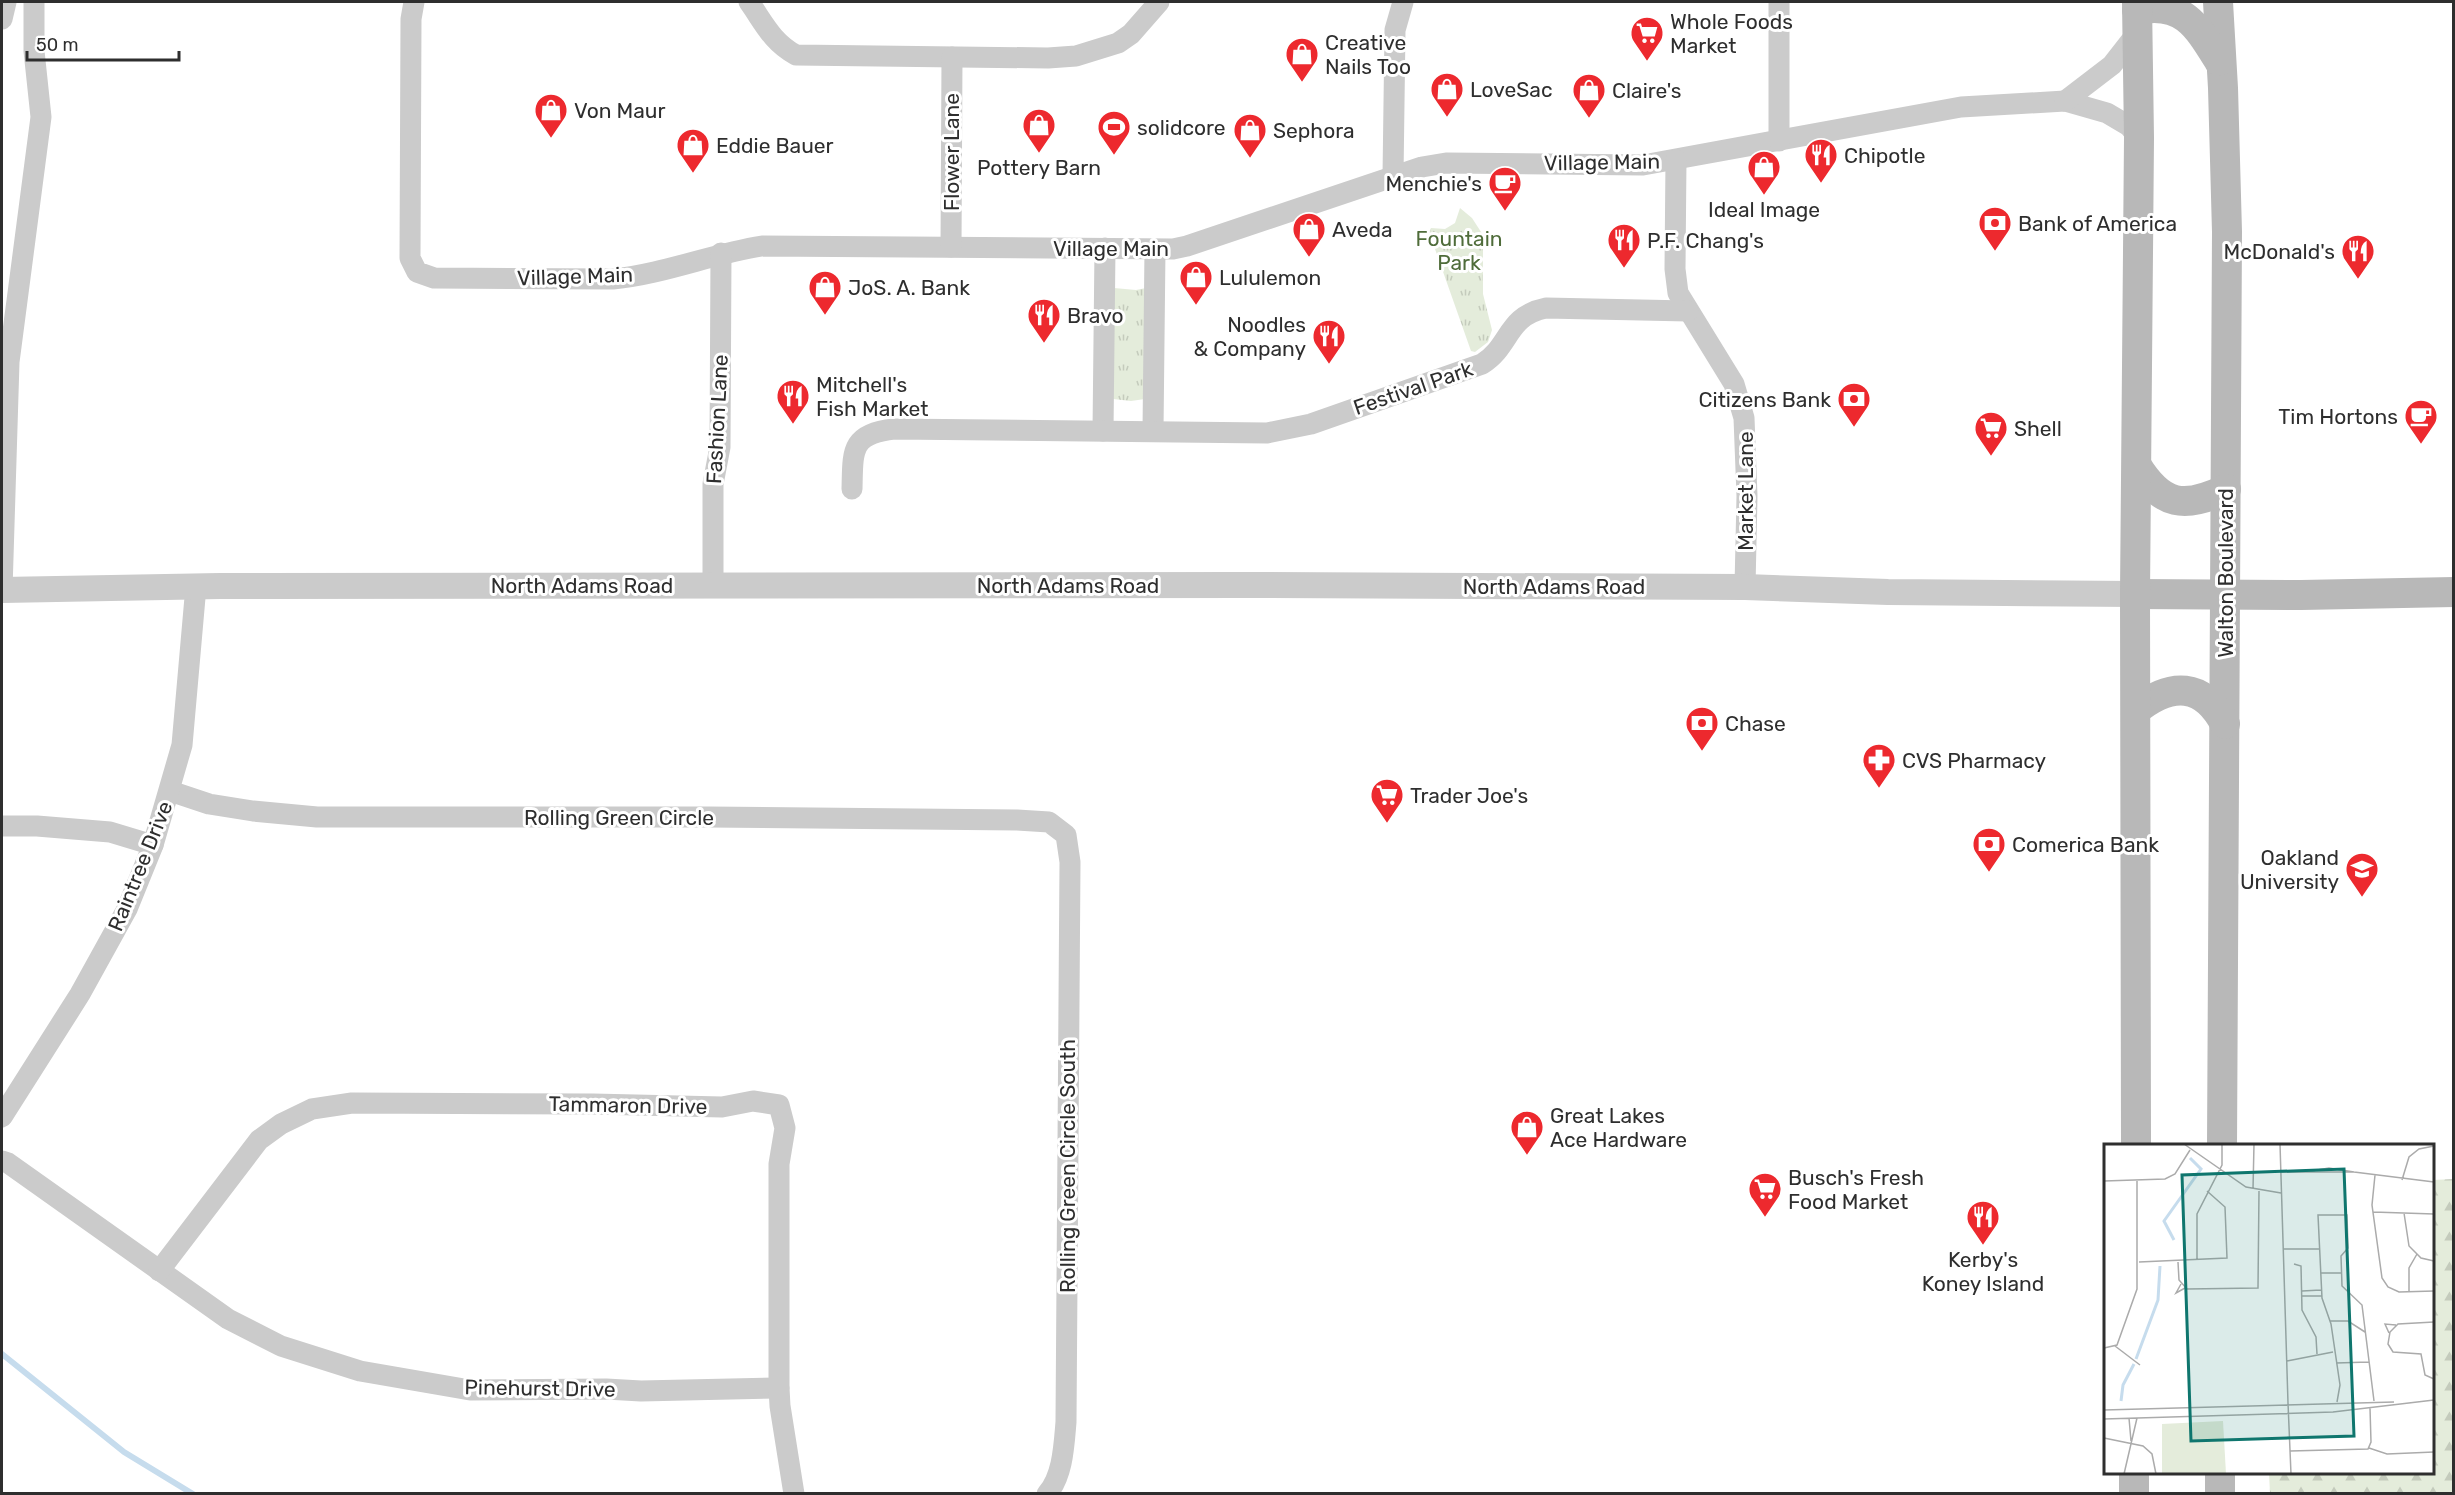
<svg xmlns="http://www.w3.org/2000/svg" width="2455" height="1495" font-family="Rubik,sans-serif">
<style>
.forest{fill:url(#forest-firs)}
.park{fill:url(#park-tufts)}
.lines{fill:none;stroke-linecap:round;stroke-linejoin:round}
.stream{stroke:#c6dced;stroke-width:6}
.minor{stroke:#cbcbcb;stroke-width:21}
.tertiary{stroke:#cbcbcb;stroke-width:26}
.secondary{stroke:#b8b8b8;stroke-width:30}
.labels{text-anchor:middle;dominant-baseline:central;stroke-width:6;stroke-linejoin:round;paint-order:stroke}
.poi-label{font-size:21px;fill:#2e2e2e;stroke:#fff;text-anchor:start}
.street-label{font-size:21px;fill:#2e2e2e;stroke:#fff}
.park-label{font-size:21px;fill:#4f6c3a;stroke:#fff}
.inset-river{fill:none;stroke:#c6dced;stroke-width:3}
.inset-road{fill:none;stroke:#ababab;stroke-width:1.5}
.view{fill:#0f766e;fill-opacity:0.15;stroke:#0f766e;stroke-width:3}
.inset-edge{fill:none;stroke:#2e2e2e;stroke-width:3}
</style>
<defs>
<pattern id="forest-firs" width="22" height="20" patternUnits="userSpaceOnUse" patternTransform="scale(1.5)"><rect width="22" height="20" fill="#e4ecdb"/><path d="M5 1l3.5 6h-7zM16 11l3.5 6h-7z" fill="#c4cbbc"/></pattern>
<pattern id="park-tufts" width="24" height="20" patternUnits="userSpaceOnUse" patternTransform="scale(1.5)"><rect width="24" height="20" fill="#e4ecdb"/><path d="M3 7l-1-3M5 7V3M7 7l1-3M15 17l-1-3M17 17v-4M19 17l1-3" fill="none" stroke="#c4cbbc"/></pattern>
</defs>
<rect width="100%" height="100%" fill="#fff"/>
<polygon class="forest" points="2453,1179 2453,1493 2270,1493 2269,1473 2432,1472 2433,1180"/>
<g class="park">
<polygon points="1460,208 1472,218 1483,235 1483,294 1492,330 1488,342 1475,352 1471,351 1429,232 1431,228 1445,229 1455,223"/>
<polygon points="1114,288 1136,290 1146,288 1145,399 1131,401 1113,399"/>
</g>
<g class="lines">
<polyline class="stream" points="2,1354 124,1452 193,1494"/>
<g class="minor">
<path d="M 414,2 L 411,19 L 410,258 L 417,272 L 434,278 L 613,279 C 664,274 711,254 762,246 L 1173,249 L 1187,246 L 1422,167 L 1446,163 L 1643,165 L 1961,107 L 2065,101 L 2107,113 L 2129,126 L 2139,138"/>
<path d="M 749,2 C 764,23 772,42 796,55 L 1048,58 L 1076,56 L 1118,43 L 1131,34 L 1159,2"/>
<polyline points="2,19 6,2"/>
<polyline points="2065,101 2112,65 2137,33"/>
<polyline points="1779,141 1779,2"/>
<polyline points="1676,160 1675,269 1678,293 1734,384 1744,418 1747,496 1745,587"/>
<polyline points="1393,176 1395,30 1403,2"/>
<polyline points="951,247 952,57"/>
<polyline points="1103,431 1105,248"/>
<polyline points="1153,431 1155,249"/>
<path d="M 852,489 C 853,451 850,434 894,429 L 1267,433 L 1311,424 L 1482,364 C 1511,346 1506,316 1546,308 L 1688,311"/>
<polyline points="713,585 713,484 720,447 721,253"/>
<polyline points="2,590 9,362 41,117 34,51 34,2"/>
<path d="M 170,791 L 209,804 L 253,811 L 317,817 L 708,817 L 1017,820 L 1049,822 L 1066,835 L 1070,862 L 1066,1422 C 1064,1445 1063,1476 1047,1494"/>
<polyline points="2,826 37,826 110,832 153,845"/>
<polyline points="2,1117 80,994 127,909 153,845 182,745 196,586"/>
<polyline points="2,1161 8,1163 228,1319 281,1346 360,1371 470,1390 606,1389 641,1391 779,1388"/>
<polyline points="159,1271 259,1140 281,1124 312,1109 352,1103 593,1104 722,1107 753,1101 779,1105 785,1128 779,1164 779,1388 780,1406 794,1494"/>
</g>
<polyline class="tertiary" points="2,590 220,586 1244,585 1745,587 1888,592 2135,594"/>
<g class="secondary">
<polyline points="2218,2 2223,88 2227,232 2222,1146"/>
<path d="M 2137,10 C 2183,0 2198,27 2219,61"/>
<path d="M 2137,466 C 2162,506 2184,509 2226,489"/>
<polyline points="2135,594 2301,595 2454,592"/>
<path d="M 2136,710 C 2171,682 2203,682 2225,724"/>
<polyline points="2136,1146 2135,594 2139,138 2137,2"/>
<polyline points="2134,1494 2134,1472"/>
<polyline points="2220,1494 2220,1472"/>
</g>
</g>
<defs>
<g id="supermarket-pin" transform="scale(1.725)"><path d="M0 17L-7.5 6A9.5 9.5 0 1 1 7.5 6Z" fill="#ed292e" stroke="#fff"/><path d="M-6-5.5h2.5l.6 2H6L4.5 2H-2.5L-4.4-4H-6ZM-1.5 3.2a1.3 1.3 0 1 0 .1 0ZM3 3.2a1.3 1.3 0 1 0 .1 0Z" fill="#fff"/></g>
<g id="shop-pin" transform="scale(1.725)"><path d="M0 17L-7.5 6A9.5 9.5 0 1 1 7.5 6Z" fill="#ed292e" stroke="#fff"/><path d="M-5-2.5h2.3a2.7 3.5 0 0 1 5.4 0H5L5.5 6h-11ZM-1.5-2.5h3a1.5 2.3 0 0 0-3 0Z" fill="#fff"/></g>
<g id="stadium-pin" transform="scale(1.725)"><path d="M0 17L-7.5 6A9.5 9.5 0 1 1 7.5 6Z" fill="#ed292e" stroke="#fff"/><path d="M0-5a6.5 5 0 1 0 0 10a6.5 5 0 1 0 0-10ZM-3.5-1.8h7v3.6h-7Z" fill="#fff"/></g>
<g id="restaurant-pin" transform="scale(1.725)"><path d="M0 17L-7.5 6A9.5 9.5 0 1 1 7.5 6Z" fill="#ed292e" stroke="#fff"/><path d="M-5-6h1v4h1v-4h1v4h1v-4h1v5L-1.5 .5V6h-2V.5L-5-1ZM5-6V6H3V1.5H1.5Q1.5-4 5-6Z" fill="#fff"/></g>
<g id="cafe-pin" transform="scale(1.725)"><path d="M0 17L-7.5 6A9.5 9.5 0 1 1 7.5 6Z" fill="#ed292e" stroke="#fff"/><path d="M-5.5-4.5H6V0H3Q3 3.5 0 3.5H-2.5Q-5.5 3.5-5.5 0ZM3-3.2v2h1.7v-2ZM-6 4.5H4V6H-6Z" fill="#fff"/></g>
<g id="bank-pin" transform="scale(1.725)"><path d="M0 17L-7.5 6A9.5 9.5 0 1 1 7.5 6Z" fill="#ed292e" stroke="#fff"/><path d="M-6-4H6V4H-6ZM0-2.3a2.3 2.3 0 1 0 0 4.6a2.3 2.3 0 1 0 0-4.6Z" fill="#fff"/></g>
<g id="pharmacy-pin" transform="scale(1.725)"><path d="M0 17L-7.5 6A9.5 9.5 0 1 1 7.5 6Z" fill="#ed292e" stroke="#fff"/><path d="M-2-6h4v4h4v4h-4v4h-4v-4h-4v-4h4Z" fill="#fff"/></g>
<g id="university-pin" transform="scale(1.725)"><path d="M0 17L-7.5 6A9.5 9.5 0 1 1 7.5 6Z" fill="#ed292e" stroke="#fff"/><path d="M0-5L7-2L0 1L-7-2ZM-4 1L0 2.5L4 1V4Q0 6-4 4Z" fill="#fff"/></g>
</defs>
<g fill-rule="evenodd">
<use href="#supermarket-pin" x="1647" y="33"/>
<use href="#shop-pin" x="1302" y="54"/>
<use href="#shop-pin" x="1447" y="89"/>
<use href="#shop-pin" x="1589" y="90"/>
<use href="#shop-pin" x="551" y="110"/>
<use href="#shop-pin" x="1039" y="125"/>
<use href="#stadium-pin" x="1114" y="127"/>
<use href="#shop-pin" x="1250" y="130"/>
<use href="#shop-pin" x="693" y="145"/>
<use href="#restaurant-pin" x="1821" y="155"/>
<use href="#shop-pin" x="1764" y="167"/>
<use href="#cafe-pin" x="1505" y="183"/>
<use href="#bank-pin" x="1995" y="223"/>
<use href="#shop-pin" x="1309" y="229"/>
<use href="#restaurant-pin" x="1624" y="240"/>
<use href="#restaurant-pin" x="2358" y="251"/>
<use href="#shop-pin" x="1196" y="277"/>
<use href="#shop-pin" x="825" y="287"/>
<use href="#restaurant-pin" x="1044" y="315"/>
<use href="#restaurant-pin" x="1329" y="336"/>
<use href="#restaurant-pin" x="793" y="396"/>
<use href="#bank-pin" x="1854" y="399"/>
<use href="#cafe-pin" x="2421" y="416"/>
<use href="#supermarket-pin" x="1991" y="428"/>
<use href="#bank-pin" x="1702" y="723"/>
<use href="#pharmacy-pin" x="1879" y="760"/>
<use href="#supermarket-pin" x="1387" y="795"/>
<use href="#bank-pin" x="1989" y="844"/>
<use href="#university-pin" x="2362" y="869"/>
<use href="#shop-pin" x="1527" y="1127"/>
<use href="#supermarket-pin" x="1765" y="1189"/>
<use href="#restaurant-pin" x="1983" y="1217"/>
</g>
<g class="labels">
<g class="poi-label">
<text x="1670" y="21">Whole Foods<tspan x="1670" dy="24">Market</tspan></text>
<text x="1325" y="42">Creative<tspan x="1325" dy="24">Nails Too</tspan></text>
<text x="1470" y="89">LoveSac</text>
<text x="1612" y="90">Claire's</text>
<text x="574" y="110">Von Maur</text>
<text x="1137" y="127">solidcore</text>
<text x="1273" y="130">Sephora</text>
<text x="716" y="145">Eddie Bauer</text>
<text x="1844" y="155">Chipotle</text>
<text x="1039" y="167" text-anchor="middle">Pottery Barn</text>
<text x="1482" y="183" text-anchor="end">Menchie's</text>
<text x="1764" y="209" text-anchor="middle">Ideal Image</text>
<text x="2018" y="223">Bank of America</text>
<text x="1332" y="229">Aveda</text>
<text x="1647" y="240">P.F. Chang's</text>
<text x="2335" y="251" text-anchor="end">McDonald's</text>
<text x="1219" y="277">Lululemon</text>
<text x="848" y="287">JoS. A. Bank</text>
<text x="1067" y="315">Bravo</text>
<text x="1306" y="324" text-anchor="end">Noodles<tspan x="1306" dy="24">&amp; Company</tspan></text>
<text x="816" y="384">Mitchell's<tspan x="816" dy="24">Fish Market</tspan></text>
<text x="1831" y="399" text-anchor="end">Citizens Bank</text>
<text x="2398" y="416" text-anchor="end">Tim Hortons</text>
<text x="2014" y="428">Shell</text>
<text x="1725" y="723">Chase</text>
<text x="1902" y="760">CVS Pharmacy</text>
<text x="1410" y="795">Trader Joe's</text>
<text x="2012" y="844">Comerica Bank</text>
<text x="2339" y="857" text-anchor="end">Oakland<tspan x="2339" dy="24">University</tspan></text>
<text x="1550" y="1115">Great Lakes<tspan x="1550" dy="24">Ace Hardware</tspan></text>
<text x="1788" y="1177">Busch's Fresh<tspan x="1788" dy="24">Food Market</tspan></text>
<text x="1983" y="1259" text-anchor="middle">Kerby's<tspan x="1983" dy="24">Koney Island</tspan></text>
</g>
<g class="street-label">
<text transform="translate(951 152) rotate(-90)">Flower Lane</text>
<text transform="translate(1602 162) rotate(-1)">Village Main</text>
<text x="1111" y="248">Village Main</text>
<text transform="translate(575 276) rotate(-2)">Village Main</text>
<text transform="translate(1413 388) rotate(-19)">Festival Park</text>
<text transform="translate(717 419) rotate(-87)">Fashion Lane</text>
<text transform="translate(1745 491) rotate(-90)">Market Lane</text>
<text transform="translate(2225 573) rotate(-90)">Walton Boulevard</text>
<text x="582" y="585">North Adams Road</text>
<text x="1068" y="585">North Adams Road</text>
<text x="1554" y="586">North Adams Road</text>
<text x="619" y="817">Rolling Green Circle</text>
<text transform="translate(140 866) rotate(-68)">Raintree Drive</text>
<text transform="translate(628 1105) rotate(1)">Tammaron Drive</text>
<text transform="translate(1067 1166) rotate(-90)">Rolling Green Circle South</text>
<text transform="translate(540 1388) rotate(1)">Pinehurst Drive</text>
</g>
<g class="park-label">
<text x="1459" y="238">Fountain<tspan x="1459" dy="24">Park</tspan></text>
</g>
</g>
<g transform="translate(2104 1144)">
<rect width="330" height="330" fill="#fff"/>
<path d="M 119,277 L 122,330 L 58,330 L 58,280 Z" fill="#e4ecdb"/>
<path class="inset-river" d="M 70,96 L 60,77 L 97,25 L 86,14M 32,215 L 54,156 L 56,122M 17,257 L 19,241 L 30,220"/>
<path class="inset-road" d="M 80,0 L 142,43 L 177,49M 176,0 L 184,259M 176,28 L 250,28 L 225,24 L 201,28M 250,28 L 330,38M 271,31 L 268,61 L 278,134 L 284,143 L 295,148 L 330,147M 298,36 L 305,13 L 315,5 L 330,2M 0,37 L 61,35 L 71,30 L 86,6M 149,45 L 150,0M 269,68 L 330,70M 300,69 L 305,102 L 317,114 L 330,117M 179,105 L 215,105M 93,115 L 93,70 L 118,21 L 118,0M 35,118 L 123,114 L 121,63 L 103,47M 74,118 L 75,136 L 83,145 L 154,144 L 155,47M 190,120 L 197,122 L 198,166 L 212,193 L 213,210M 217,129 L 238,129M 77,140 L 72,149 L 81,144M 198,147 L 217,146M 305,148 L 305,124 L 313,110M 198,152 L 218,152M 226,177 L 244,177 L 261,188M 330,178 L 294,180 L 286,188 L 284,200 L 289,208 L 317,210 L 321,231 L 330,235M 285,189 L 281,180 L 292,181M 11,202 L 36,221M 0,204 L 13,201 L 33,145 L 33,36M 183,217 L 229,208M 232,219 L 265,218M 233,258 L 236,241 L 227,180 L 218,154 L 214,71 L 243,71 L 244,104 L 237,112 L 238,142 L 258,161 L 270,257M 184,259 L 187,330M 0,266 L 290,258M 25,274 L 27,297M 0,275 L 229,268 L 330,256M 0,294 L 39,302 L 48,310 L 52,330M 265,304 L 283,310 L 330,308M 186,307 L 264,305 L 267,298 L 266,264M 20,330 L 33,274"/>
<path class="view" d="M 240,25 L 250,292 L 87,297 L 78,31 Z"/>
<rect width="330" height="330" class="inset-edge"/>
</g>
<rect width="2455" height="1495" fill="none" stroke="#2e2e2e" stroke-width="6"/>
<path d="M27 51v9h152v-9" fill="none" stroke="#2e2e2e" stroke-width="3"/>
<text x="36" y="51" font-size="18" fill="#2e2e2e" stroke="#ffffff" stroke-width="4.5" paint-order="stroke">50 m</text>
</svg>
